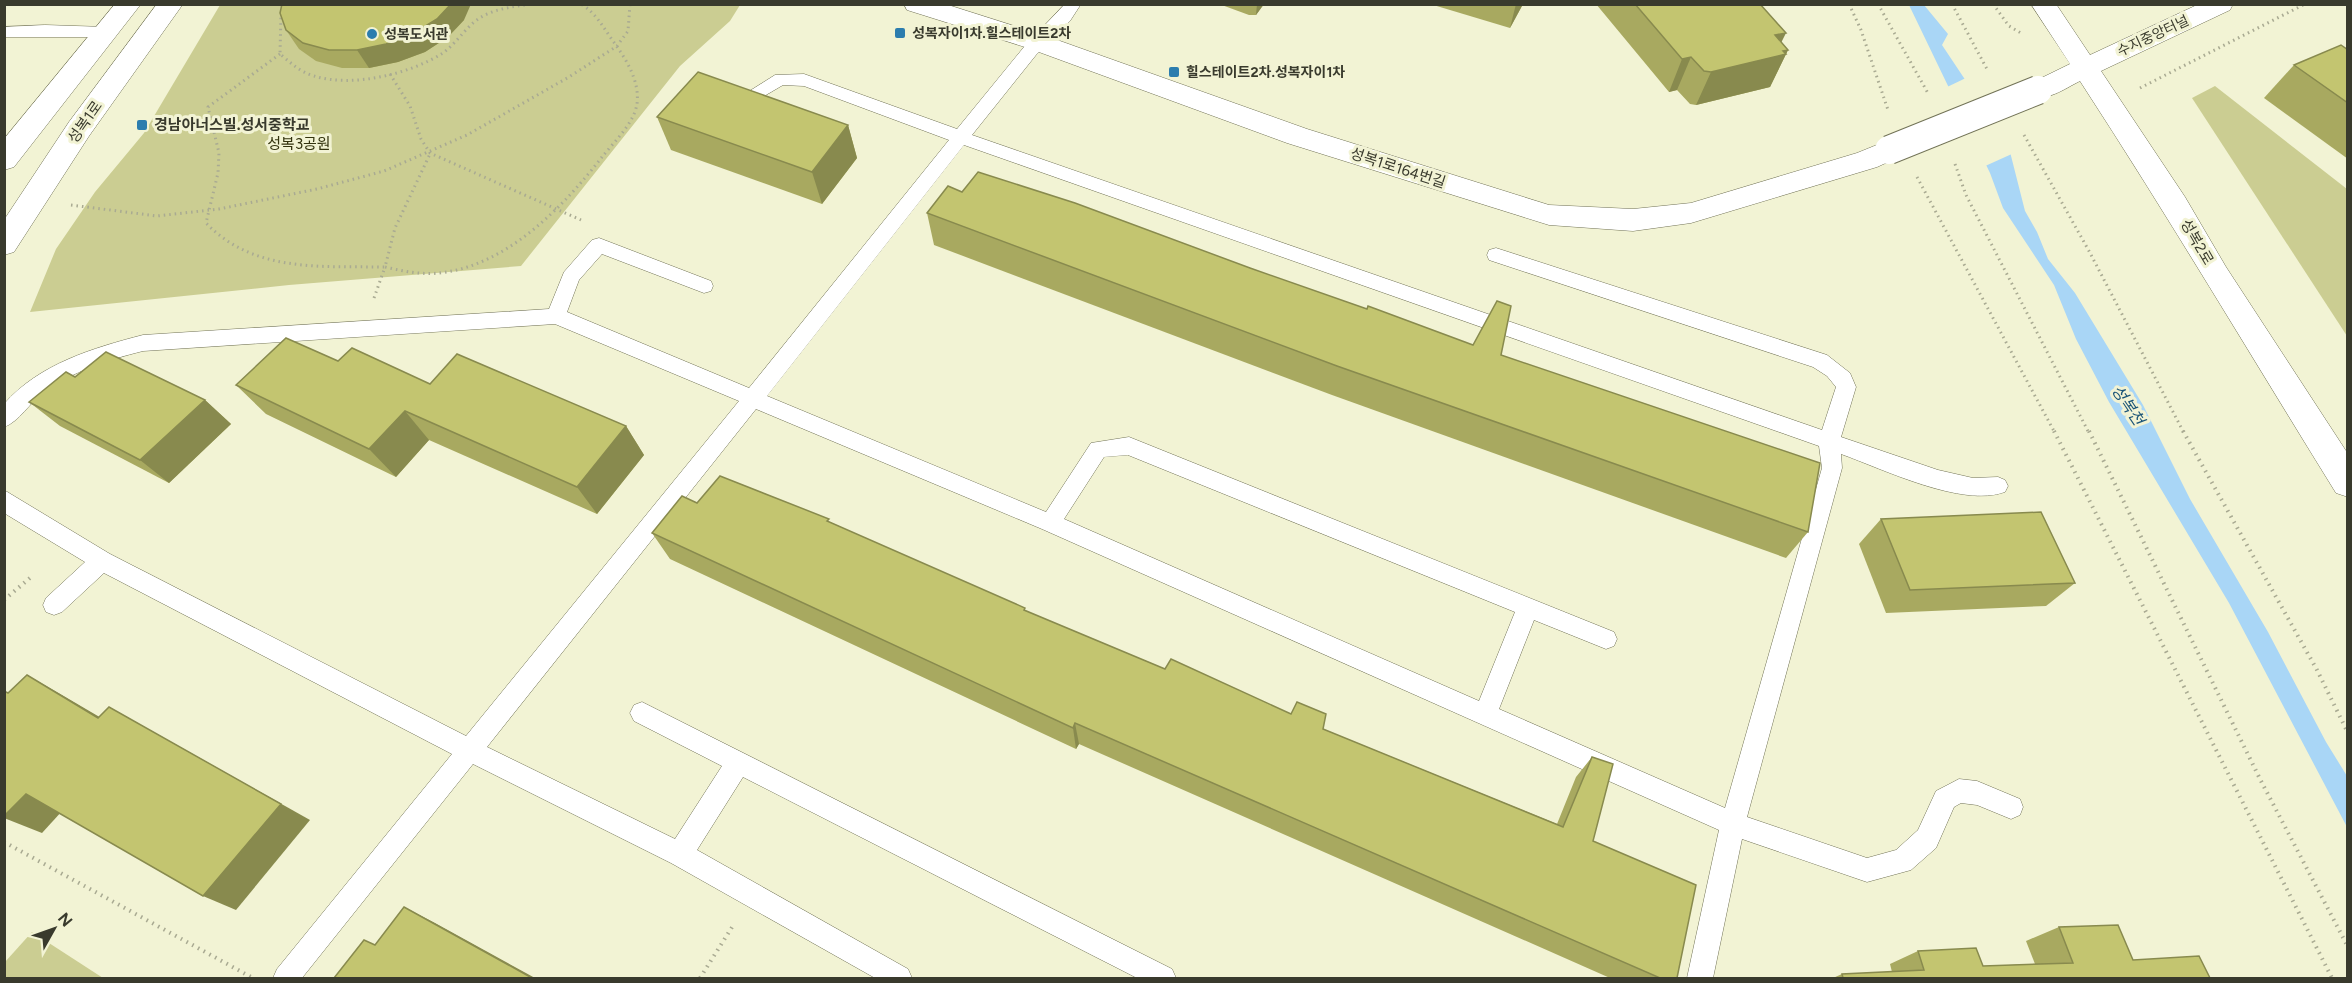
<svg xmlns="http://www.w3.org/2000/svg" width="2352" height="983" font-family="Figtree,'Noto Sans KR',sans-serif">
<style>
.green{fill:#cbcd92}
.water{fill:#a9d6f6}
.pier{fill:#f2f3d4}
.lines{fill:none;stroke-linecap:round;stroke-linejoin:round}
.service-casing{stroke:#727357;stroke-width:1}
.tertiary-casing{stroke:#727357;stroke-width:1}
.path-far1{stroke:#a9aa92;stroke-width:3;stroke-dasharray:1.5 4;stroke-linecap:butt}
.path{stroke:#a9aa92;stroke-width:4;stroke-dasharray:1.5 5;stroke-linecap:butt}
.service{fill:#fff;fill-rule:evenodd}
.tertiary{fill:#fff;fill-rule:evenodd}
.tertiary-bridge-casing{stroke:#727357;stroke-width:30;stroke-linecap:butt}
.tertiary-bridge{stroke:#fff;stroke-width:28}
.wall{fill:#a8a960}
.shaded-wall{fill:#888a4e}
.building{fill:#c3c570;stroke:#888a4e;stroke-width:1.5}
.poi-dot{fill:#2c7dae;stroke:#f2f3d4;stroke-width:2}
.labels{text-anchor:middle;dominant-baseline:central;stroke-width:6;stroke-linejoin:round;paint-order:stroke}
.far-poi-label{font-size:14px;font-weight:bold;fill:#393a2d;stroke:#f2f3d4;text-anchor:start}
.far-street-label{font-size:14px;fill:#393a2d;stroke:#f2f3d4}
.street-label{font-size:15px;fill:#393a2d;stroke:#f2f3d4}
.poi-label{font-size:15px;font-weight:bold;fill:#393a2d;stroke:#f2f3d4;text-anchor:start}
.park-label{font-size:15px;fill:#33330e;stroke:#f2f3d4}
.water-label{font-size:16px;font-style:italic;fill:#1a5477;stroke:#f2f3d4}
</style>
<rect width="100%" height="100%" fill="#f2f3d4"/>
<g class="green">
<polygon points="220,5 740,5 730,21 680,66 521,266 289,285 30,312 56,249 95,192 144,133"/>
<polygon points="2215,86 2347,189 2347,336 2192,98"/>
<polygon points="32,932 103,978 5,978 5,962"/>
</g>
<polygon class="water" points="1909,5 1924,5 1948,34 1942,45 2008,144 2025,211 2037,232 2048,259 2075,293 2143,405 2190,499 2268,632 2326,742 2347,776 2347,827 2229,603 2109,402 2076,339 2054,285 2003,208 1990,173"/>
<polygon class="pier" points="1968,77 2011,142 2014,153 1983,167 1945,88"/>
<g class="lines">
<g class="service-casing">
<g id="service">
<path d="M 1065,4 L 1081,4 L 1070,21 L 1036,55 L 972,135 L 1822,430 L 1836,387 L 1827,376 L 1813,367 L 1489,260 L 1487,255 L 1489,250 L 1496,248 L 1827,355 L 1850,373 L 1856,387 L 1841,437 L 1938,470 L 1973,478 L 1998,477 L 2005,480 L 2008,486 L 2005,492 C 1962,508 1883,469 1841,454 L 1842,468 L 1747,817 L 1867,858 L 1896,850 L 1918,830 L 1936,791 L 1959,779 L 1977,781 L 2020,799 L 2023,807 L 2020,815 L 2011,819 L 1977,805 L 1961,803 L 1954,807 L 1936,848 L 1911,870 L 1867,882 L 1742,839 L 1713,978 L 1687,978 L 1719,830 L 1042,529 L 756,409 L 487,747 L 675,839 L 722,766 L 634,721 L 630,713 L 634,705 L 642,702 L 1172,969 L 1176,978 L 1137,978 L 743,777 L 697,850 L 908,969 L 912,978 L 875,978 L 671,863 L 473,764 L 302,978 L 273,978 L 277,969 L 452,754 L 104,573 L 62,612 L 54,615 L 46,612 L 43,605 L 46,598 L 85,562 L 4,513 L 4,490 L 110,554 L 466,736 L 739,401 L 555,324 L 143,351 C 107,360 73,371 43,393 C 30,402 19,422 4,427 L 4,404 C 39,364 93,348 143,335 L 549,309 L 564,272 L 592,240 L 599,238 L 711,281 L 713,286 L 711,291 L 704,293 L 602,254 L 579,280 L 567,312 L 749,388 L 949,140 L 804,86 L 783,85 L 754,102 L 748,100 L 746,96 L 748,92 L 775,75 L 804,74 L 957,129 L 1024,47 ZM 964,145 L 1819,446 L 1822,468 L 1725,808 L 1499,709 L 1534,620 L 1606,649 L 1614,646 L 1617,639 L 1614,632 L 1129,437 L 1091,443 L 1046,512 L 767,396 ZM 1128,455 L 1515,612 L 1479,701 L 1064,519 L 1104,457 Z"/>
<polygon points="45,25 106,27 114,32 106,37 4,37 4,27"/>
</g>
</g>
<g class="tertiary-casing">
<g id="tertiary">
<polygon points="115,4 141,4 14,167 4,170 4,139"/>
<polygon points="157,4 183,4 89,136 14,252 4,255 4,220 69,122"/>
<polygon points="904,4 945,4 1046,36 1307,129 1549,205 1633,209 1691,203 1857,153 1889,140 1899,143 1903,150 1899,157 1877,167 1691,223 1633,231 1549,225 1287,143 1028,48 907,10"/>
<path d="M 2031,4 L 2056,4 L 2090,55 L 2199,4 L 2233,4 L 2230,10 L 2101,71 L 2185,197 L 2226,267 L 2348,454 L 2348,497 L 2336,493 C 2251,356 2168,216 2080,81 C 2064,89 2047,102 2029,96 L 2025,90 L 2029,84 L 2070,64 Z"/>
</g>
</g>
<g class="path-far1">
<path d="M 289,4 L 281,14 L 280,54 C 291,63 300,72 314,76 C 352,88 410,74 443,53 C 454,45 462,33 472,24 C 488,9 511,7 532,4"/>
<polyline points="1849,4 1861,30 1888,110"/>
<polyline points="1878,4 1929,95"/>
<polyline points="1952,4 1988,71"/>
<polyline points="1993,4 2009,26 2021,33"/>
<path d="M 280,54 L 208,107 L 219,153 L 218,173 L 206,223 C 254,273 321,266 385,267 L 395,228 L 430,154"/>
<polyline points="390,74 410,106 421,139 430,153 581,220"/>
<polyline points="2140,88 2305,4"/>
<polyline points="2024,135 2089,251 2184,433"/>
<polyline points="1955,164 1966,195 2089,433"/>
<polyline points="1917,177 2055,433"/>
<polyline points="71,205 157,216 219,209 317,189 384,171 467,135 569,77 617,46 628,31 630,4"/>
<path d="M 374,298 L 385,267 C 403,271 421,275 439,273 C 507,266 563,207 602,157 C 614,142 634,123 637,104 C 640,81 626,59 613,41 C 603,27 596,13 581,4"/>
</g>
<g class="path">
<polyline points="2054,431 2332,978"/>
<polyline points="2089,431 2261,781 2348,947"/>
<polyline points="2183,431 2317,670 2348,733"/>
<polyline points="4,600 31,577"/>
<polyline points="4,842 251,977"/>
<polyline points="700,978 734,924"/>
</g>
<use href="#service" class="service"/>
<use href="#tertiary" class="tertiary"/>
<g class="tertiary-bridge-casing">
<polyline id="tertiary-bridge" points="1889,150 2038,90"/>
</g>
<use href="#tertiary-bridge" class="tertiary-bridge"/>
</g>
<g class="wall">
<polygon points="1219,4 1264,4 1256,15 1249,15"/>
<polygon points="1430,4 1523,4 1510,28"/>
<polygon points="1596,4 1760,4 1781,42 1788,50 1770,87 1696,105 1690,104 1677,90 1669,92"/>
<polygon points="464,20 448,37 425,52 398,62 369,68 342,68 316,61 299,49 286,30"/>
<polygon points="2348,50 2348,159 2264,98 2294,65"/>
<polygon points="657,117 848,125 857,158 822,204 671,150"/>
<polygon points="962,192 1250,268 1808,532 1786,558 1332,395 934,245 927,213"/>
<polygon points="338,361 430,384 626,426 644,455 597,514 429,440 396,477 266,414 236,385"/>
<polygon points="75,377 205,400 231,424 169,483 60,426 29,402"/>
<polygon points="697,503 830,522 1026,611 1165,669 1323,729 1557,824 1576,777 1592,757 1593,841 1677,978 1610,978 1079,744 1076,749 670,559 652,533"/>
<polygon points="1881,519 2075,583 2046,606 1886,613 1859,544"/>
<polygon points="2059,927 2133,960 2210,978 1833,978 1842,974 1892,972 1890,964 1918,951 1983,966 2035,964 2026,941"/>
</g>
<g class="shaded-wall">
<polygon points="451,4 471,4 464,20 448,37 425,52 398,62 369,68 357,50"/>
<polygon points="1257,4 1264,4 1256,15"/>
<polygon points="1516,4 1523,4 1510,28"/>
<polygon points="1786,33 1774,57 1783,51 1788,50 1770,87 1696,105 1711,72 1775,35"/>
<polygon points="1691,57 1677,90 1669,92 1682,59"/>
<polygon points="848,125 857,158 822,204 812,172"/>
<polygon points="205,400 231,424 169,483 140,460"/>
<polygon points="405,411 429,440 396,477 369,449"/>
<polygon points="626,426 644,455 597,514 577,487"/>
<polygon points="27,675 62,695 132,736 98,718"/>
<polygon points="109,707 310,820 236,910 203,896"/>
<polygon points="1075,723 1079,744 1076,749 1073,728"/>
<polygon points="26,794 63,810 42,833 4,818 4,816"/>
<polygon points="404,907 435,923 535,978 532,978"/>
</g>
<g class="building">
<polygon points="282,4 451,4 437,19 414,33 386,44 357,50 329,50 303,43 286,30 280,13"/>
<polygon points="1635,4 1760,4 1786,33 1775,35 1788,50 1783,51 1786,54 1711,72 1704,71 1691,57 1682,59"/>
<polygon points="2341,45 2348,50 2348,103 2294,65"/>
<polygon points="698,72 848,125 812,172 657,117"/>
<polygon points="978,172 1075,203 1250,268 1367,309 1368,306 1473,345 1497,301 1511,306 1501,355 1820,463 1808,532 1337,366 927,213 948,186 962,192"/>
<polygon points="286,338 338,361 352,348 430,384 457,354 626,426 577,487 405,411 369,449 236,385"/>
<polygon points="106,352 205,400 140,460 29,402 66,372 75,377"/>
<polygon points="720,476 829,519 827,521 1025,608 1024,610 1165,669 1171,659 1291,714 1297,702 1326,714 1323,729 1563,827 1592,757 1613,764 1593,841 1696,885 1677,978 1660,978 1075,723 1073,728 652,533 682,496 697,503"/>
<polygon points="2041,512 2075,583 1910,590 1881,519"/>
<polygon points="27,675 98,718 109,707 281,804 203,896 26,794 4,816 4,691 8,693"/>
<polygon points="404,907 532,978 334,978 364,940 375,945"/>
<polygon points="2118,925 2133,960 2199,956 2210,978 1843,978 1842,974 1924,970 1918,951 1976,948 1983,966 2073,963 2059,927"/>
</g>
<g class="poi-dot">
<rect x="894" y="27" width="12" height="12" rx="3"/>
<circle cx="372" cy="34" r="6"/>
<rect x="1168" y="66" width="12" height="12" rx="3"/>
<rect x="136" y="119" width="12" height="12" rx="3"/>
</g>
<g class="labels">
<g class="far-poi-label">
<text x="912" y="33">성복자이1차.힐스테이트2차</text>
<text x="384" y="34">성복도서관</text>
<text x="1186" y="72">힐스테이트2차.성복자이1차</text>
</g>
<g class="far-street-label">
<text transform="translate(2153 36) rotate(-25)">수지중앙터널</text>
</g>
<g class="street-label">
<text transform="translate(85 122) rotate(-55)">성복1로</text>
<text transform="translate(1398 168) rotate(18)">성복1로164번길</text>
<text transform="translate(2197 242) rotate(60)">성복2로</text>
</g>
<g class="poi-label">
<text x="154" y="125">경남아너스빌.성서중학교</text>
</g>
<g class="park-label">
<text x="299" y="144">성복3공원</text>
</g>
<g class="water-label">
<text transform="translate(2128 405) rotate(56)">성복천</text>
</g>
</g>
<rect width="2352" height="983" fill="none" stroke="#393a2d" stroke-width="12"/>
<g transform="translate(54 929) rotate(50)" stroke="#f2f3d4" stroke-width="4.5" paint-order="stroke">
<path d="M0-4.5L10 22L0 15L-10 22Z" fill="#393a2d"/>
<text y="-9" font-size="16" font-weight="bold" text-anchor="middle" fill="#393a2d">N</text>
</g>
</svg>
